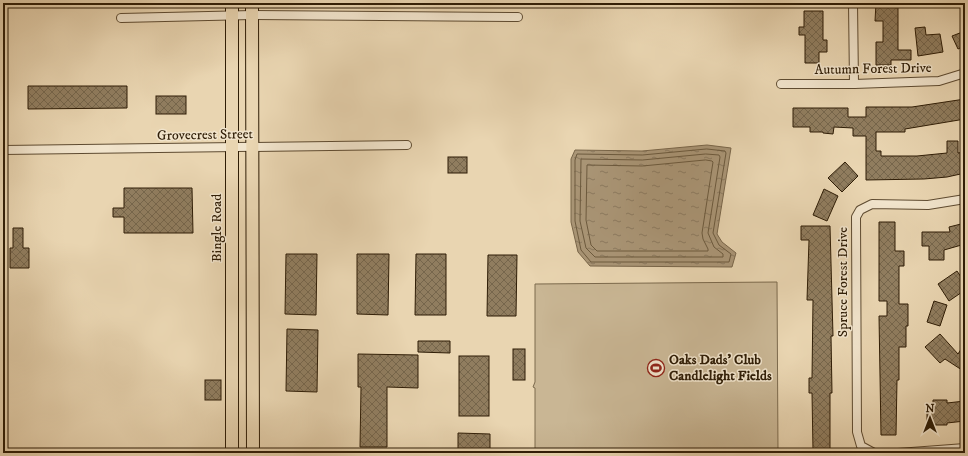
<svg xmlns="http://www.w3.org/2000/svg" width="968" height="456" font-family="'IM FELL DW Pica',serif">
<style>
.green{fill:#c9b694;stroke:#7c6a4d}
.water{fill:url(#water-ripples);stroke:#79664a}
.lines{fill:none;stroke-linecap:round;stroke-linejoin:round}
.shore{stroke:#6c5a3e;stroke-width:1}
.building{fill:url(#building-cross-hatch);stroke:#2f1d06}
.minor-casing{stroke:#5e4b31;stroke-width:10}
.primary-casing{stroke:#2f1d06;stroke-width:14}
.minor{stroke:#f1e4cc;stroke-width:8}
.primary{stroke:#e9d5b1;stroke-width:12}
.labels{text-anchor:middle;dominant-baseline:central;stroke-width:3;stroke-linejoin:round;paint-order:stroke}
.street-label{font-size:14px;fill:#2f1d06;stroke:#f1e4cc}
.poi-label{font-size:14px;font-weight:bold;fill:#2f1d06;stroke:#f1e4cc;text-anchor:start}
</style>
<defs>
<pattern id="water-ripples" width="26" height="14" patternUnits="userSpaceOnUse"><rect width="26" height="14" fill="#aa9677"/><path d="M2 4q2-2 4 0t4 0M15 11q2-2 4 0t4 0" fill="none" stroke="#8b7a60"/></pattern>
<pattern id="building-cross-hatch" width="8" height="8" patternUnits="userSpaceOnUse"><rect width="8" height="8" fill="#907d5f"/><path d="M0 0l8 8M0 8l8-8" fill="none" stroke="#76664c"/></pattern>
</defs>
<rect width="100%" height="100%" fill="#e9d5b1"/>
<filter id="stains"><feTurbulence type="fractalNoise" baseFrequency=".005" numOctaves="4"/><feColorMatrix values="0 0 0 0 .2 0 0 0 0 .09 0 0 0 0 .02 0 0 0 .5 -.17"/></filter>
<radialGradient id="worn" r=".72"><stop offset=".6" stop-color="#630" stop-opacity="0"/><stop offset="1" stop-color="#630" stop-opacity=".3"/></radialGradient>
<polygon class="green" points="777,282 778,453 535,453 535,388 533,387 535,382 535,284"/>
<polygon class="water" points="707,145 731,148 717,234 722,242 736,253 732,267 590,266 578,252 571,222 571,159 575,150 642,151"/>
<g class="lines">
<g class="shore">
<polygon points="707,149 725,151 726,153 713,233 719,245 731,254 729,262 591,262 581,250 575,221 575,160 577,154 642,155"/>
<polygon points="706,154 719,155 720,157 708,233 714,247 723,254 723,257 595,257 586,248 580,221 581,159 642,160"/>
<polygon points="706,160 712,161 713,162 702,233 703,239 708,249 708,251 597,251 591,245 586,220 587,165 642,166"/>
</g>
</g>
<g class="building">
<polygon points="876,3 898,3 898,50 911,50 911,60 891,60 891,65 876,65 876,42 883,42 883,21 875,21"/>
<polygon points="804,11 823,11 823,40 827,40 827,52 819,52 819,63 805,63 805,35 799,35 799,27 804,27"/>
<polygon points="925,27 926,35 940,34 943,52 918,56 915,28"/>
<polygon points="965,31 965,46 958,49 952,36"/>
<polygon points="28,86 127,86 127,108 28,109"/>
<rect x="156" y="96" width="30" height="18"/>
<polygon points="965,99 965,119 905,129 905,132 876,132 876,151 881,151 881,156 917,156 947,153 947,141 958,141 958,153 965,152 965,173 947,177 924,179 866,180 866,136 853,136 853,128 834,127 833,134 823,133 823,132 810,132 810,127 793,127 793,108 848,108 848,117 866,117 866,107 912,107"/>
<rect x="448" y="157" width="19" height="16"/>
<polygon points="845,162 858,176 842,192 828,178"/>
<polygon points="124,188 192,188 193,233 124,233 124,217 113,217 113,208 124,208"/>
<polygon points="824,189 838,196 827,221 813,215"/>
<polygon points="879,222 895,222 895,251 904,251 904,266 899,266 899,304 908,304 908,326 906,326 906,347 899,347 899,380 897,380 896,435 881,435 879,316 887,316 887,301 879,301"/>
<polygon points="965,223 965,244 944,250 944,260 929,260 929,246 922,246 922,232 950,232 949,227"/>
<polygon points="801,226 830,226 833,336 831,336 832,393 830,393 830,451 813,451 812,393 809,393 809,378 812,378 813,300 807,300 809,240 801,240"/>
<polygon points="13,228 23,228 23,248 29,248 29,268 10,268 10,248 13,248"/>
<polygon points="286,254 317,254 316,315 285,314"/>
<polygon points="357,254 389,254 388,315 357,314"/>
<polygon points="416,254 446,254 446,315 415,315"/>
<polygon points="488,255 517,255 516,316 487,316"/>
<polygon points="957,271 965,283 965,290 949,301 938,284"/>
<polygon points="934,301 947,305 940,326 927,322"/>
<polygon points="287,329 318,330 317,392 286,391"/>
<polygon points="940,334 958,354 965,343 965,372 945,359 940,363 925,347"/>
<polygon points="418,341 450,341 450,353 418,352"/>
<rect x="513" y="349" width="12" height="31"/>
<polygon points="358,354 418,355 418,388 387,387 387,447 360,447 361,387 358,387"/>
<rect x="459" y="356" width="30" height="60"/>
<rect x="205" y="380" width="16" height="20"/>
<polygon points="933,400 947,400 947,403 965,401 965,421 947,423 947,425 927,425 927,411 933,411"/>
<polygon points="458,433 490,434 490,453 458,453"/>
</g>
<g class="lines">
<g class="minor-casing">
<g id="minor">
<polyline points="853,3 854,84"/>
<polyline points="121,18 252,15 518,17"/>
<polyline points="781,84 854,84 939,81 965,73"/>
<polyline points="3,150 407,145"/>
<polyline points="874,453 861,446 857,432 856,217 860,210 872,204 928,205 965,199"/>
<polyline points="898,453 965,448"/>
</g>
</g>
<g class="primary-casing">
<g id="primary">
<polyline points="232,3 232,453"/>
<polyline points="252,3 253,453"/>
</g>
</g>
<use href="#minor" class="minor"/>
<use href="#primary" class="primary"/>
</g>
<defs>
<g id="stadium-ring" transform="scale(0.9)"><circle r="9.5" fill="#f1e4cc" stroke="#8f2418" stroke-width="1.5"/><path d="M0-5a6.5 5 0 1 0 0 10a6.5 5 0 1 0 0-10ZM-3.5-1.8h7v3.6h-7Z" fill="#8f2418"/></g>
</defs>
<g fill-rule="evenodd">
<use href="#stadium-ring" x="656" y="368"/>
</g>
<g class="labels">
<g class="street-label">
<text transform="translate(873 69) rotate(-1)">Autumn Forest Drive</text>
<text transform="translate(205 135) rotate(-1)">Grovecrest Street</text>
<text transform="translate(217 228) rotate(-90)">Bingle Road</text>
<text transform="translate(843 282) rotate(-90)">Spruce Forest Drive</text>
</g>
<g class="poi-label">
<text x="669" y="360">Oaks Dads' Club<tspan x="669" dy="16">Candlelight Fields</tspan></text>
</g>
</g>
<rect width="968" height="456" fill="none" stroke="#e9d5b1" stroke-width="16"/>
<rect x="4" y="4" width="960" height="448" fill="none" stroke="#2f1d06" stroke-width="2"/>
<rect x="8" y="8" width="952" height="440" fill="none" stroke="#2f1d06"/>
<g transform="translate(930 418)" stroke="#f1e4cc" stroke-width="3" paint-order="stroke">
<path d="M0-3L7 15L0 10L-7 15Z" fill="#2f1d06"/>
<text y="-6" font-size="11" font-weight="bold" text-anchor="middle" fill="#2f1d06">N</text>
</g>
<rect width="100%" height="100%" filter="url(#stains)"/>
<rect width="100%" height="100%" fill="url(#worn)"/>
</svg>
